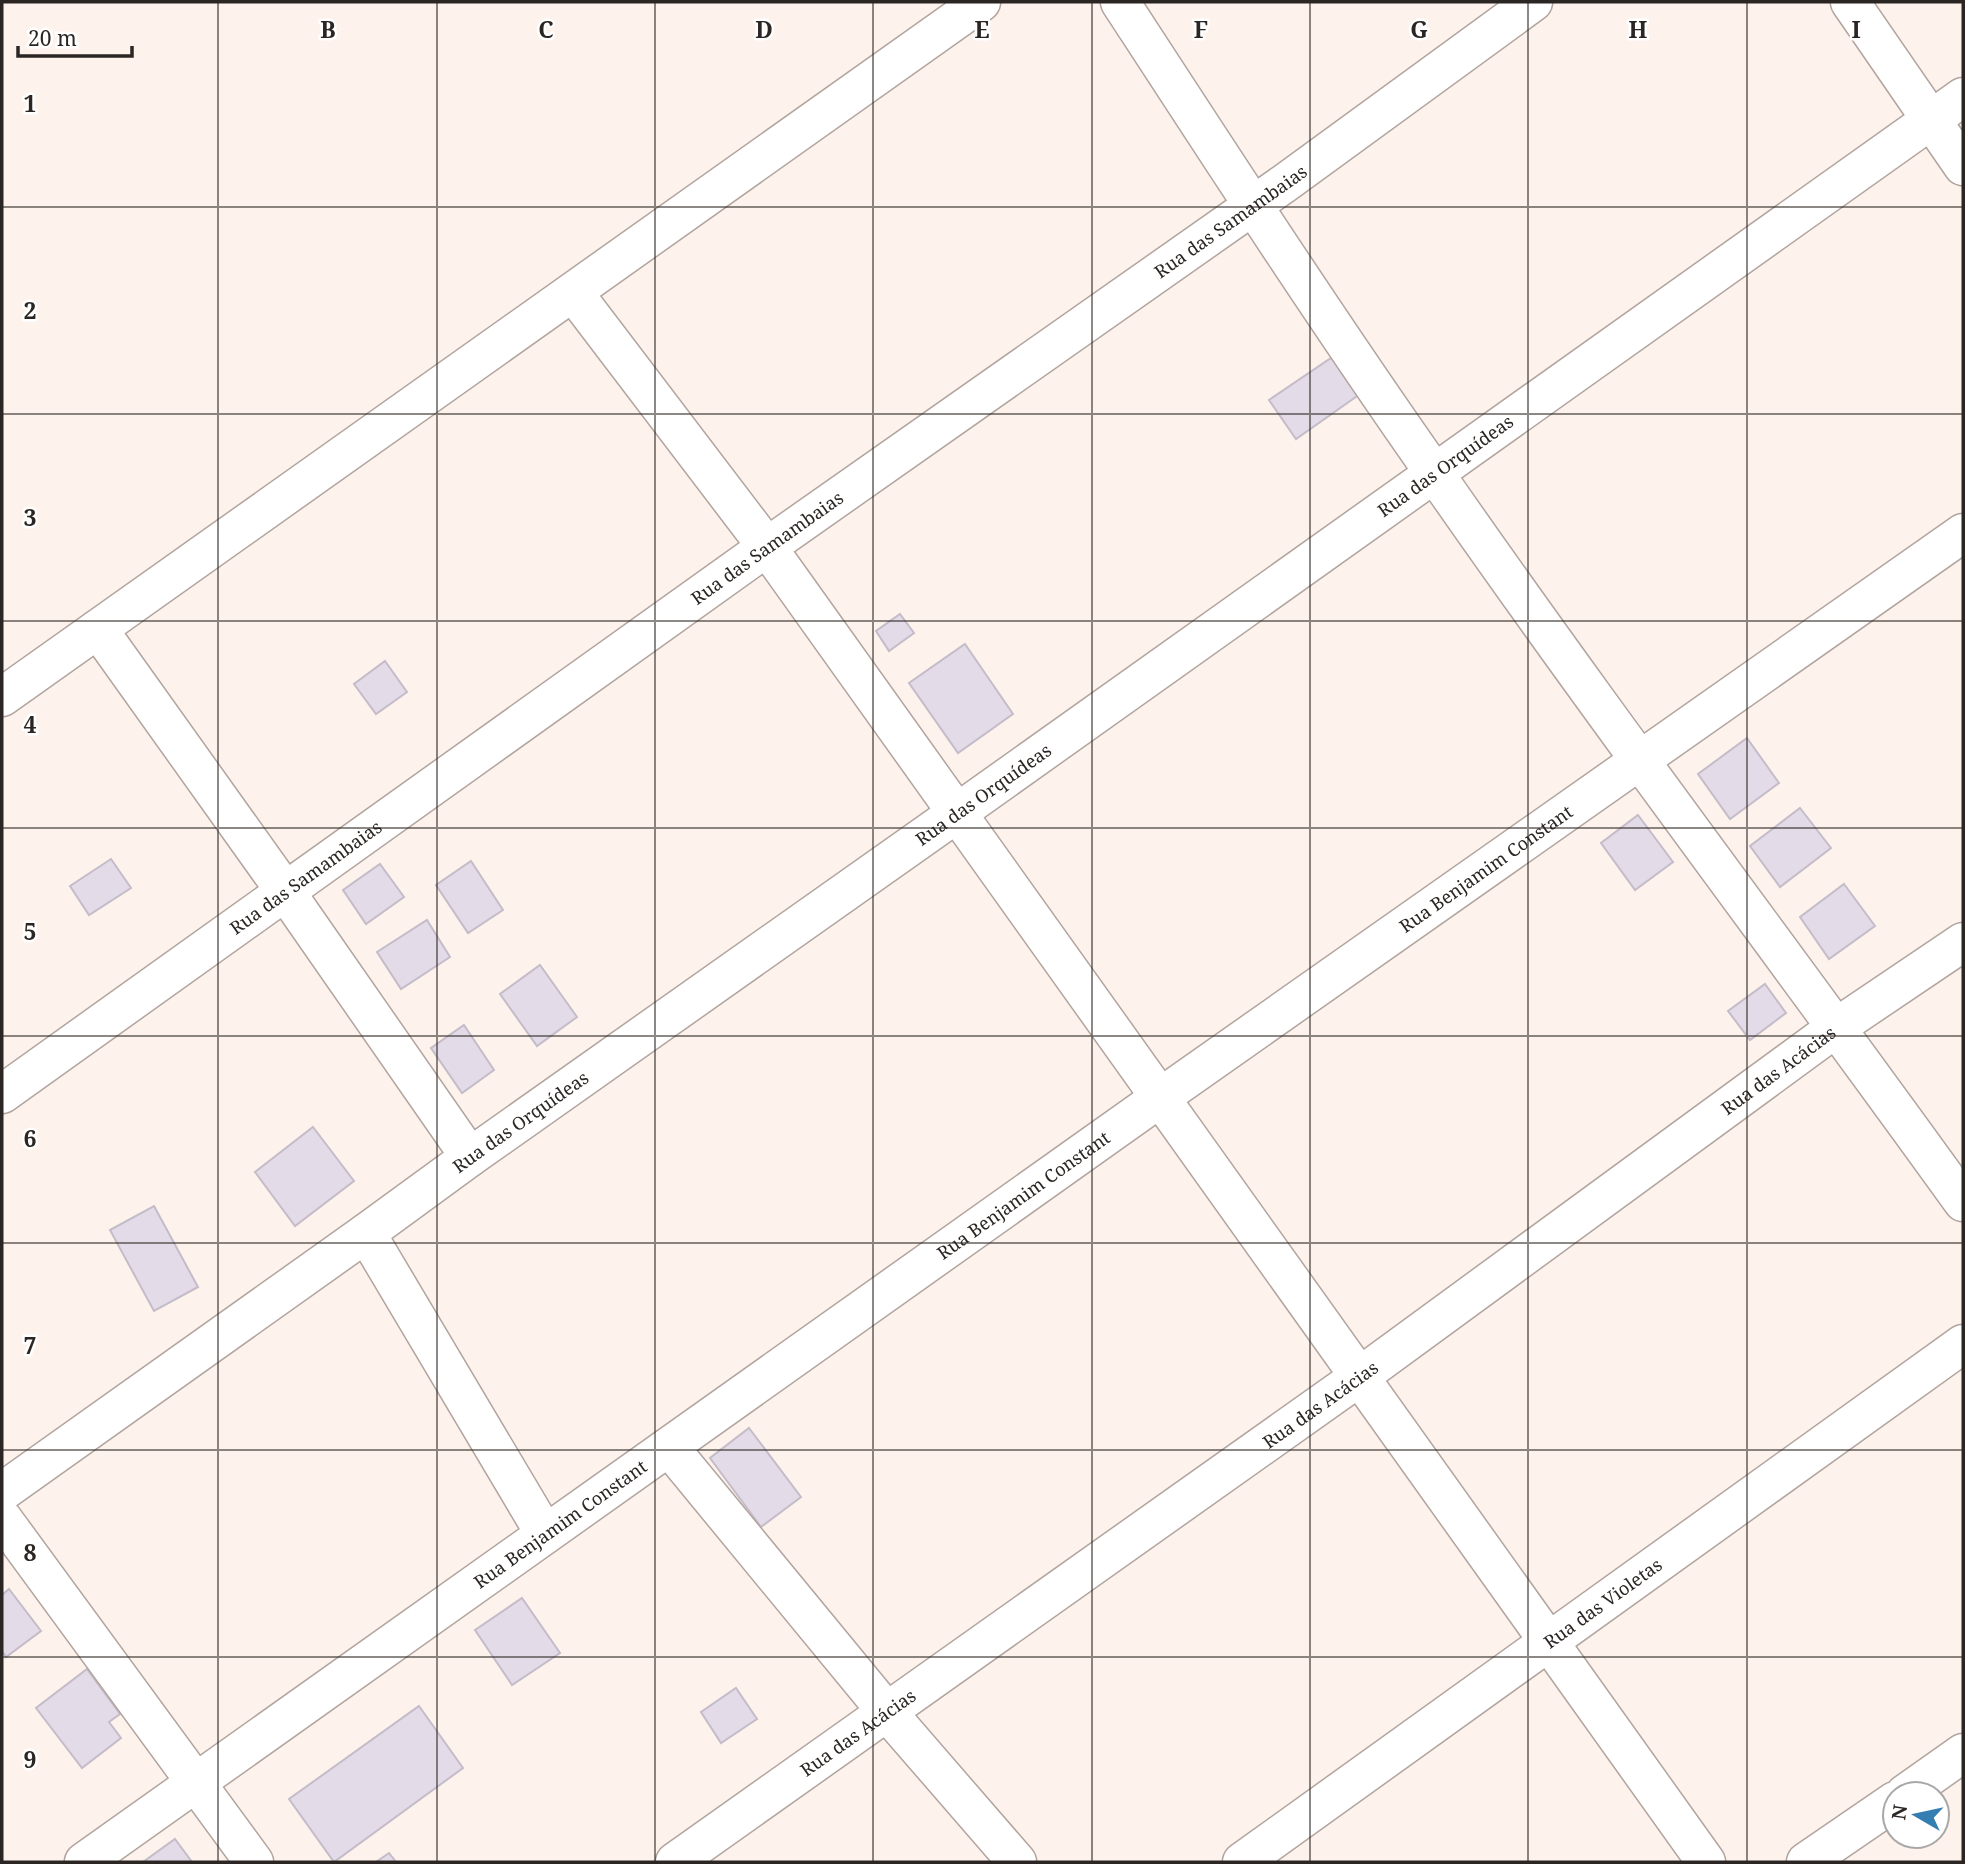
<svg xmlns="http://www.w3.org/2000/svg" width="1965" height="1864" font-family="'Noto Serif',serif">
<style>
.building{fill:#e3dbe7;stroke:#c4bcc8;stroke-width:2}
.lines{fill:none;stroke-linecap:round;stroke-linejoin:round}
.street-casing{stroke:#b2a49e;stroke-width:41}
.street{stroke:#fff;stroke-width:38}
.grid{fill:none;stroke:#2b2623;stroke-width:2;stroke-opacity:0.55}
.labels{text-anchor:middle;dominant-baseline:central;stroke-width:5;stroke-linejoin:round;paint-order:stroke}
.street-label{font-size:18px;fill:#2b2623;stroke:#fff}
.grid-label{font-size:23px;text-anchor:middle;font-weight:bold;fill:#2b2623;stroke:#fff;stroke-width:5;stroke-linejoin:round;paint-order:stroke}
</style>
<rect width="100%" height="100%" fill="#fdf2ec"/>
<g class="building">
<polygon points="1334,356 1360,394 1296,439 1269,400"/>
<polygon points="900,614 914,633 889,651 876,631"/>
<polygon points="965,644 1013,714 958,753 909,683"/>
<polygon points="385,661 407,692 376,714 354,684"/>
<polygon points="1747,738 1779,783 1730,819 1698,774"/>
<polygon points="1800,808 1831,848 1780,887 1750,846"/>
<polygon points="1638,815 1673,862 1635,890 1601,843"/>
<polygon points="111,859 131,888 89,915 70,886"/>
<polygon points="471,861 503,910 468,933 436,885"/>
<polygon points="380,864 404,897 366,924 343,890"/>
<polygon points="1844,884 1875,926 1829,959 1800,917"/>
<polygon points="427,920 450,957 401,989 377,952"/>
<polygon points="540,965 577,1017 537,1046 500,994"/>
<polygon points="1765,984 1786,1013 1750,1040 1728,1011"/>
<polygon points="464,1025 494,1070 462,1093 431,1048"/>
<polygon points="313,1127 354,1181 295,1226 255,1172"/>
<polygon points="154,1206 198,1287 154,1311 110,1230"/>
<polygon points="749,1428 801,1497 761,1527 710,1458"/>
<polygon points="9,1589 41,1631 6,1657 2,1651 2,1595"/>
<polygon points="522,1598 560,1653 512,1685 475,1630"/>
<polygon points="87,1669 120,1714 109,1722 121,1738 82,1768 36,1708"/>
<polygon points="736,1688 757,1719 721,1743 701,1712"/>
<polygon points="419,1706 463,1768 334,1862 289,1799"/>
<polygon points="175,1839 192,1862 143,1862"/>
<polygon points="389,1853 396,1862 376,1862"/>
</g>
<g class="lines">
<g class="street-casing">
<g id="street">
<path d="M 1120,2 C 1223,160 1326,319 1435,474 C 1606,720 1788,959 1963,1202"/>
<polyline points="1850,2 1963,166"/>
<polyline points="573,292 767,547 1706,1862"/>
<polyline points="98,629 285,891 470,1157"/>
<polyline points="2,697 981,2"/>
<path id="s1" d="M 2,1094 L 767,547 L 1285,183 L 1533,2"/>
<polyline points="366,1233 545,1534"/>
<polyline points="669,1447 887,1712 1017,1862"/>
<path id="s2" d="M 2,1492 L 366,1233 L 470,1157 L 957,813 L 1963,97"/>
<polyline points="2,1518 254,1862"/>
<polyline points="1905,1794 1963,1753"/>
<path id="s3" d="M 84,1862 L 1161,1097 L 1963,533"/>
<path id="s4" d="M 675,1862 L 1359,1377 L 1837,1027 L 1963,942"/>
<path id="s5" d="M 1242,1862 L 1963,1344"/>
<polyline points="1806,1862 1895,1801"/>
</g>
</g>
<use href="#street" class="street"/>
</g>
<path class="grid" d="M 218,2 L 218,1862M 437,2 L 437,1862M 655,2 L 655,1862M 873,2 L 873,1862M 1092,2 L 1092,1862M 1310,2 L 1310,1862M 1528,2 L 1528,1862M 1747,2 L 1747,1862M 2,207 L 1963,207M 2,414 L 1963,414M 2,621 L 1963,621M 2,828 L 1963,828M 2,1036 L 1963,1036M 2,1243 L 1963,1243M 2,1450 L 1963,1450M 2,1657 L 1963,1657"/>
<g class="labels">
<g class="street-label">
<text stroke="none"><textPath href="#s1" startOffset="1507">Rua das Samambaias</textPath></text>
<text stroke="none"><textPath href="#s2" startOffset="1771">Rua das Orquídeas</textPath></text>
<text stroke="none"><textPath href="#s1" startOffset="940">Rua das Samambaias</textPath></text>
<text stroke="none"><textPath href="#s2" startOffset="1204">Rua das Orquídeas</textPath></text>
<text stroke="none"><textPath href="#s3" startOffset="1718">Rua Benjamim Constant</textPath></text>
<text stroke="none"><textPath href="#s1" startOffset="373">Rua das Samambaias</textPath></text>
<text stroke="none"><textPath href="#s4" startOffset="1358">Rua das Acácias</textPath></text>
<text stroke="none"><textPath href="#s2" startOffset="637">Rua das Orquídeas</textPath></text>
<text stroke="none"><textPath href="#s3" startOffset="1152">Rua Benjamim Constant</textPath></text>
<text stroke="none"><textPath href="#s4" startOffset="791">Rua das Acácias</textPath></text>
<text stroke="none"><textPath href="#s3" startOffset="584">Rua Benjamim Constant</textPath></text>
<text stroke="none"><textPath href="#s5" startOffset="444">Rua das Violetas</textPath></text>
<text stroke="none"><textPath href="#s4" startOffset="224">Rua das Acácias</textPath></text>
</g>
</g>
<g class="grid-label">
<text x="328" y="38">B</text>
<text x="546" y="38">C</text>
<text x="764" y="38">D</text>
<text x="982" y="38">E</text>
<text x="1201" y="38">F</text>
<text x="1419" y="38">G</text>
<text x="1638" y="38">H</text>
<text x="1856" y="38">I</text>
<text x="30" y="112">1</text>
<text x="30" y="319">2</text>
<text x="30" y="526">3</text>
<text x="30" y="733">4</text>
<text x="30" y="940">5</text>
<text x="30" y="1147">6</text>
<text x="30" y="1354">7</text>
<text x="30" y="1561">8</text>
<text x="30" y="1768">9</text>
</g>
<rect width="1965" height="1864" fill="none" stroke="#2b2623" stroke-width="7"/>
<g transform="translate(1916 1815) rotate(279)"><circle r="33" fill="#ffffff" stroke="#aaa8a7" stroke-width="2"/>
<path d="M0-5L12 26L0 18L-12 26Z" fill="#357eb2"/>
<text y="-10" font-size="19" font-weight="bold" text-anchor="middle" fill="#2b2623">N</text>
</g>
<path d="M18 46v10h114v-10" fill="none" stroke="#2b2623" stroke-width="3.5"/>
<text x="28" y="46" font-size="21" fill="#2b2623" stroke="#ffffff" stroke-width="5" paint-order="stroke">20 m</text>
</svg>
